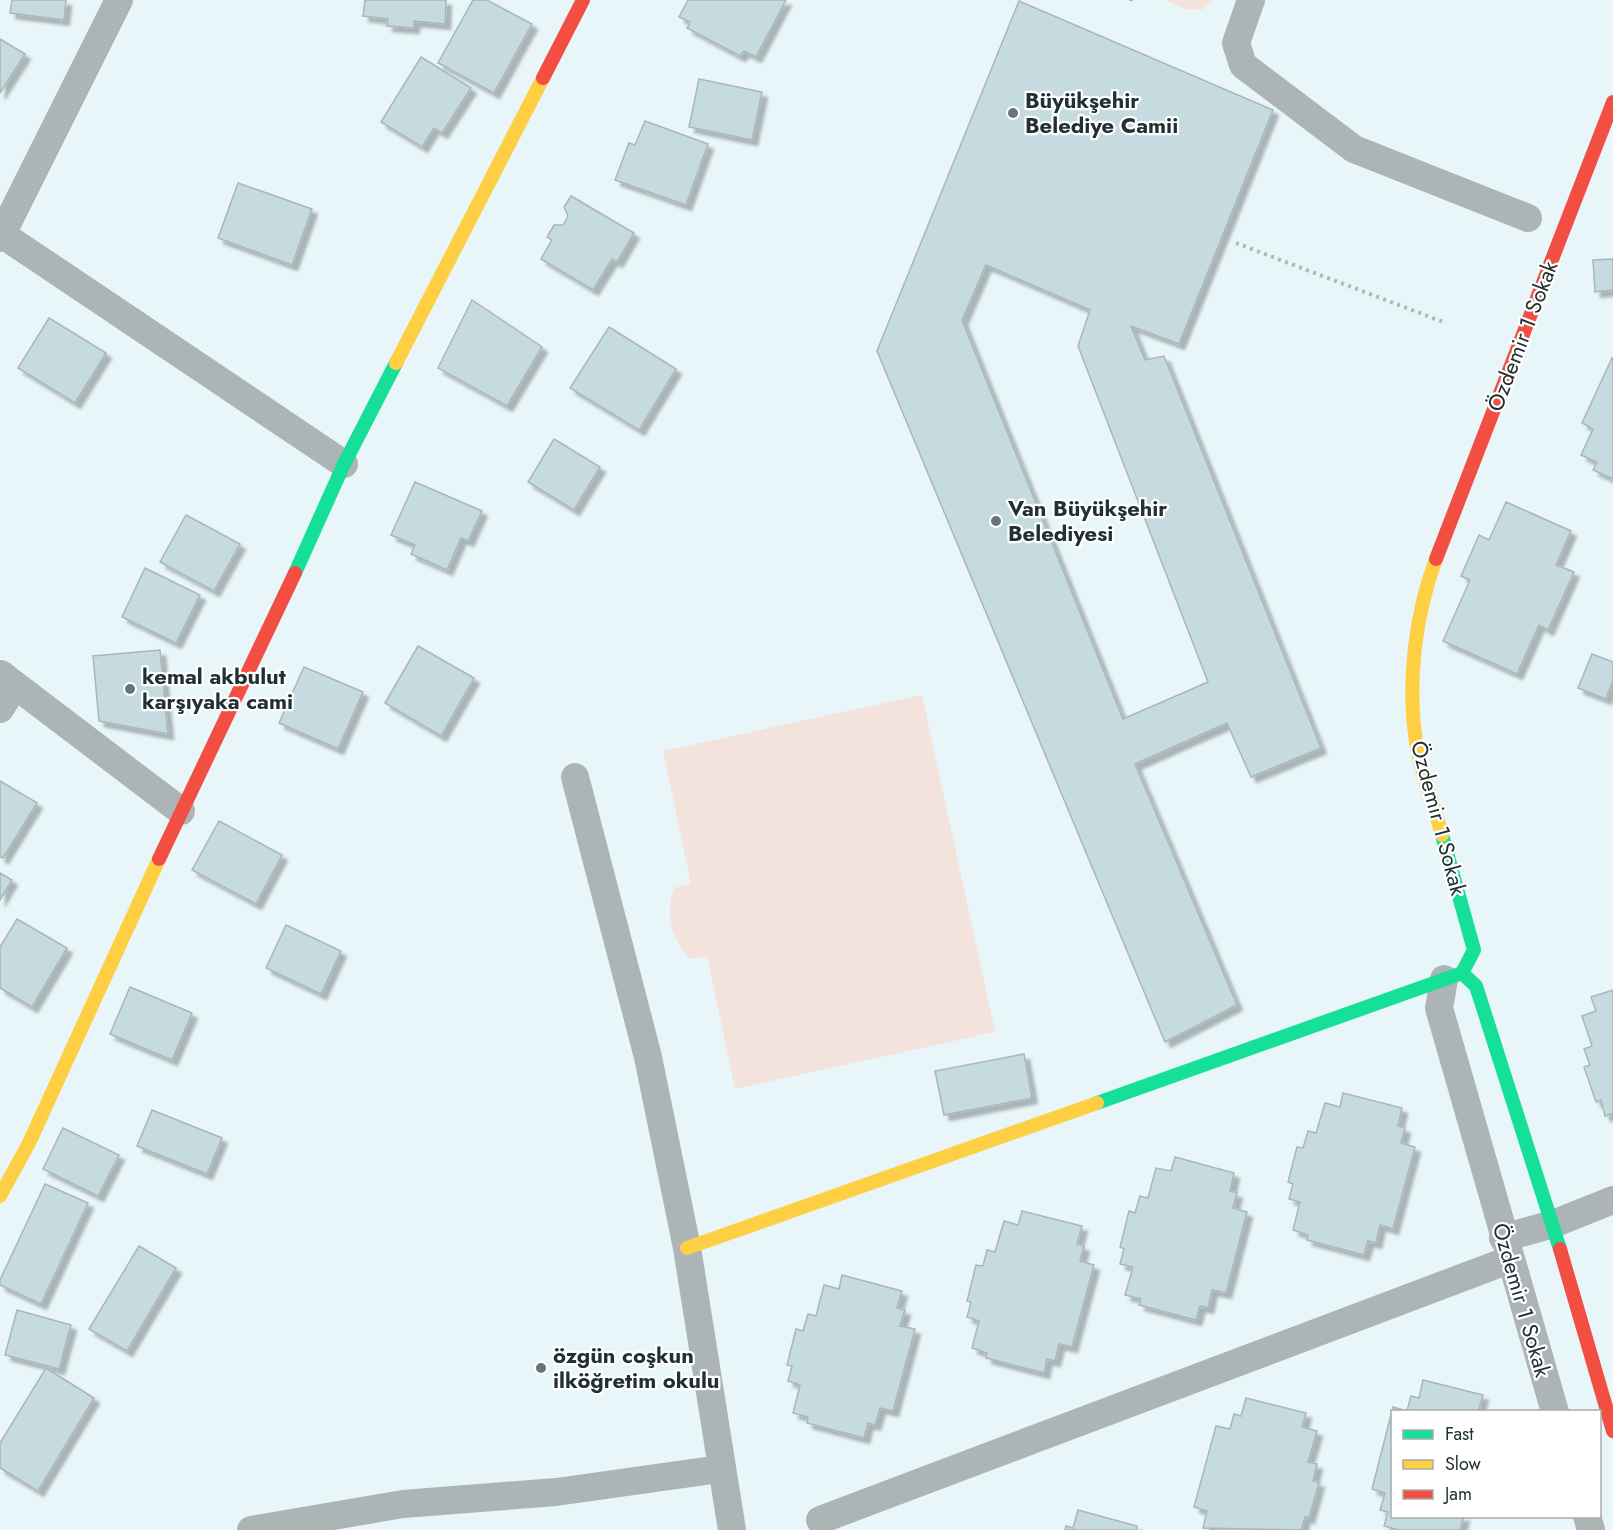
<svg xmlns="http://www.w3.org/2000/svg" width="1613" height="1530" font-family="Jost,sans-serif">
<style>
.green{fill:#f3e3dc}
.building{fill:#c6dbe0;stroke:#a9b6ba;stroke-width:1.5;fill-rule:evenodd;filter:url(#shadow)}
.lines{fill:none;stroke-linecap:round;stroke-linejoin:round}
.path{stroke:#afb7b8;stroke-width:4;stroke-dasharray:3 4.5;stroke-linecap:butt}
.street{stroke:#acb4b5;stroke-width:28}
.fast{stroke:#16e098;stroke-width:14}
.slow{stroke:#ffcf43;stroke-width:14}
.jam{stroke:#f24e42;stroke-width:14}
.poi-dot{fill:#677578;stroke:#fff;stroke-width:2}
.labels{text-anchor:middle;dominant-baseline:central;stroke-width:4.5;stroke-linejoin:round;paint-order:stroke}
.poi-label{font-size:22px;font-weight:bold;fill:#213033;stroke:#fff;text-anchor:start}
.street-label{font-size:22px;fill:#213033;stroke:#fff}
</style>
<defs>
<filter id="shadow"><feDropShadow dx="5.5" dy="5.5" stdDeviation="1.5" flood-color="#0004"/></filter>
</defs>
<rect width="100%" height="100%" fill="#e8f5f9"/>
<g class="green">
<polygon points="1165,0 1213,0 1204,9 1188,10"/>
<path d="M 922,695 L 995,1032 L 735,1089 L 707,956 L 689,959 C 671,936 665,916 674,888 L 691,884 L 663,751 Z"/>
</g>
<g class="building">
<polygon points="12,0 66,0 64,20 10,13"/>
<polygon points="365,0 446,0 445,24 414,21 414,28 387,26 388,19 363,16"/>
<polygon points="473,0 487,0 532,24 494,93 438,63"/>
<polygon points="688,0 786,0 756,57 744,51 740,56 687,28 690,22 679,17"/>
<path d="M 1019,1 L 1273,110 L 1179,344 L 1131,326 L 1145,360 L 1164,356 L 1321,748 L 1251,777 L 1227,723 L 1135,764 L 1237,1005 L 1165,1042 L 877,351 ZM 986,265 L 1090,310 L 1078,346 L 1208,682 L 1123,719 L 962,320 Z"/>
<polygon points="0,39 25,54 0,93"/>
<polygon points="421,57 471,88 442,133 434,128 422,147 381,122"/>
<polygon points="699,79 762,92 752,140 689,127"/>
<polygon points="645,121 708,144 686,205 615,180 629,143 635,145"/>
<polygon points="238,183 312,209 292,265 218,238"/>
<polygon points="571,196 634,233 617,262 612,259 593,290 541,259 552,240 547,237 554,225 563,225 568,216 564,207"/>
<polygon points="1613,259 1613,290 1595,292 1593,260"/>
<polygon points="472,300 542,347 507,406 438,368"/>
<polygon points="49,318 106,353 75,403 18,368"/>
<polygon points="609,327 676,369 639,430 570,388"/>
<polygon points="1612,358 1613,358 1613,479 1593,470 1597,462 1581,455 1593,429 1582,423"/>
<polygon points="554,439 600,467 574,510 528,482"/>
<polygon points="415,482 482,511 468,541 461,538 447,570 411,554 415,545 391,535"/>
<polygon points="1506,502 1571,531 1556,565 1574,572 1548,630 1539,625 1517,674 1443,641 1470,580 1461,576 1479,535 1489,540"/>
<polygon points="186,515 240,544 214,591 160,562"/>
<polygon points="145,568 200,595 176,643 122,617"/>
<polygon points="418,646 474,678 441,736 385,703"/>
<polygon points="160,650 168,734 99,721 93,656"/>
<polygon points="1592,654 1613,662 1613,680 1606,699 1578,688"/>
<polygon points="304,667 363,692 338,749 279,723"/>
<polygon points="0,781 37,803 3,858 0,857"/>
<polygon points="219,821 282,855 256,904 192,870"/>
<polygon points="0,873 12,880 0,900"/>
<polygon points="17,919 67,948 32,1007 0,988 0,947"/>
<polygon points="286,925 341,951 321,994 266,968"/>
<polygon points="130,987 192,1013 172,1060 110,1034"/>
<polygon points="1613,990 1613,1113 1605,1116 1601,1100 1596,1102 1584,1067 1590,1065 1584,1049 1592,1046 1582,1016 1596,1011 1591,997"/>
<polygon points="1024,1054 1032,1098 944,1115 935,1071"/>
<polygon points="1343,1093 1402,1108 1398,1126 1405,1128 1401,1143 1415,1147 1393,1229 1380,1225 1376,1243 1368,1241 1364,1255 1307,1240 1308,1235 1293,1230 1300,1202 1289,1199 1293,1184 1288,1182 1297,1147 1303,1148 1308,1131 1316,1133 1325,1103 1340,1107"/>
<polygon points="152,1110 222,1138 207,1174 137,1146"/>
<polygon points="63,1128 119,1155 98,1196 43,1169"/>
<polygon points="1175,1157 1234,1173 1230,1191 1237,1193 1233,1208 1247,1212 1226,1293 1212,1290 1208,1308 1200,1306 1196,1320 1139,1305 1141,1299 1125,1295 1133,1267 1120,1264 1124,1249 1120,1247 1129,1211 1135,1213 1140,1196 1148,1198 1156,1168 1171,1171"/>
<polygon points="45,1184 88,1203 41,1304 0,1285 0,1280"/>
<polygon points="1022,1211 1082,1226 1077,1244 1084,1246 1080,1261 1094,1265 1072,1347 1059,1344 1055,1361 1047,1359 1044,1373 986,1358 987,1353 972,1348 979,1321 967,1317 971,1302 967,1301 976,1265 983,1266 987,1250 995,1252 1004,1221 1018,1225"/>
<polygon points="139,1246 176,1268 127,1351 89,1329"/>
<polygon points="842,1275 902,1291 897,1308 905,1310 900,1326 915,1329 893,1411 880,1408 875,1425 868,1423 864,1438 807,1423 808,1417 793,1413 800,1385 788,1381 792,1366 787,1365 796,1329 803,1331 808,1314 816,1316 824,1285 839,1289"/>
<polygon points="17,1310 71,1325 59,1369 5,1355"/>
<polygon points="46,1368 94,1398 38,1491 0,1468 0,1443"/>
<polygon points="1423,1380 1483,1395 1479,1409 1487,1412 1392,1412 1392,1516 1464,1516 1460,1530 1399,1530 1384,1526 1388,1512 1380,1510 1385,1493 1372,1489 1393,1407 1407,1411 1411,1396 1419,1398"/>
<polygon points="1246,1398 1306,1413 1302,1427 1317,1431 1308,1462 1317,1464 1313,1481 1319,1482 1309,1518 1305,1517 1301,1530 1203,1528 1207,1511 1194,1507 1216,1426 1230,1429 1234,1414 1241,1416"/>
<polygon points="1078,1510 1137,1526 1136,1530 1065,1530 1066,1526 1073,1528"/>
</g>
<g class="lines">
<g class="path">
<polyline points="1131,0 1131,1"/>
<polyline points="1236,243 1446,323"/>
</g>
<g class="street">
<polyline points="1251,0 1236,43 1243,65 1354,149 1528,218"/>
<polyline points="0,233 344,464"/>
<polyline points="0,238 119,0"/>
<polyline points="15,685 181,811"/>
<polyline points="0,709 15,685 1,674"/>
<polyline points="575,777 648,1057 687,1248 732,1530"/>
<polyline points="1444,979 1439,1008 1555,1412"/>
<polyline points="1503,1238 1553,1224 1613,1200"/>
<polyline points="1587,1516 1591,1530"/>
<polyline points="820,1520 1509,1260"/>
<polyline points="251,1530 403,1504 556,1492 720,1469"/>
</g>
<g class="fast">
<polyline points="295,573 344,464 396,363"/>
<polyline points="1442,835 1474,950 1462,973 1476,986 1560,1249"/>
<polyline points="1097,1103 1462,973"/>
</g>
<g class="slow">
<polyline points="396,363 543,78"/>
<path d="M 1436,559 C 1415,615 1407,682 1416,742 C 1421,773 1434,805 1442,835"/>
<polyline points="0,1196 29,1143 159,859"/>
<polyline points="687,1248 1097,1103"/>
</g>
<g class="jam">
<polyline points="543,78 583,0"/>
<polyline points="1436,559 1613,102"/>
<polyline points="159,859 295,573"/>
<polyline points="1560,1249 1613,1431"/>
</g>
</g>
<g class="poi-dot">
<circle cx="1013" cy="113" r="6"/>
<circle cx="996" cy="521" r="6"/>
<circle cx="130" cy="689" r="6"/>
<circle cx="541" cy="1368" r="6"/>
</g>
<g class="labels">
<g class="poi-label">
<text x="1025" y="100">Büyükşehir<tspan x="1025" dy="25">Belediye Camii</tspan></text>
<text x="1008" y="508">Van Büyükşehir<tspan x="1008" dy="25">Belediyesi</tspan></text>
<text x="142" y="676">kemal akbulut<tspan x="142" dy="25">karşıyaka cami</tspan></text>
<text x="553" y="1355">özgün coşkun<tspan x="553" dy="25">ilköğretim okulu</tspan></text>
</g>
<g class="street-label">
<text transform="translate(1522 336) rotate(-69)">Özdemir 1 Sokak</text>
<text transform="translate(1439 818) rotate(75)">Özdemir 1 Sokak</text>
<text transform="translate(1522 1300) rotate(74)">Özdemir 1 Sokak</text>
</g>
</g>
<rect x="1391" y="1410" width="210" height="108" fill="#ffffff" stroke="#a6acad" stroke-width="1.5"/>
<rect x="1403" y="1430" width="30" height="9" fill="#16e098" stroke="#a6acad" stroke-width="1.5"/>
<text x="1445" y="1440" font-size="18" fill="#213033">Fast</text>
<rect x="1403" y="1460" width="30" height="9" fill="#ffcf43" stroke="#a6acad" stroke-width="1.5"/>
<text x="1445" y="1470" font-size="18" fill="#213033">Slow</text>
<rect x="1403" y="1490" width="30" height="9" fill="#f24e42" stroke="#a6acad" stroke-width="1.5"/>
<text x="1445" y="1500" font-size="18" fill="#213033">Jam</text>
</svg>
